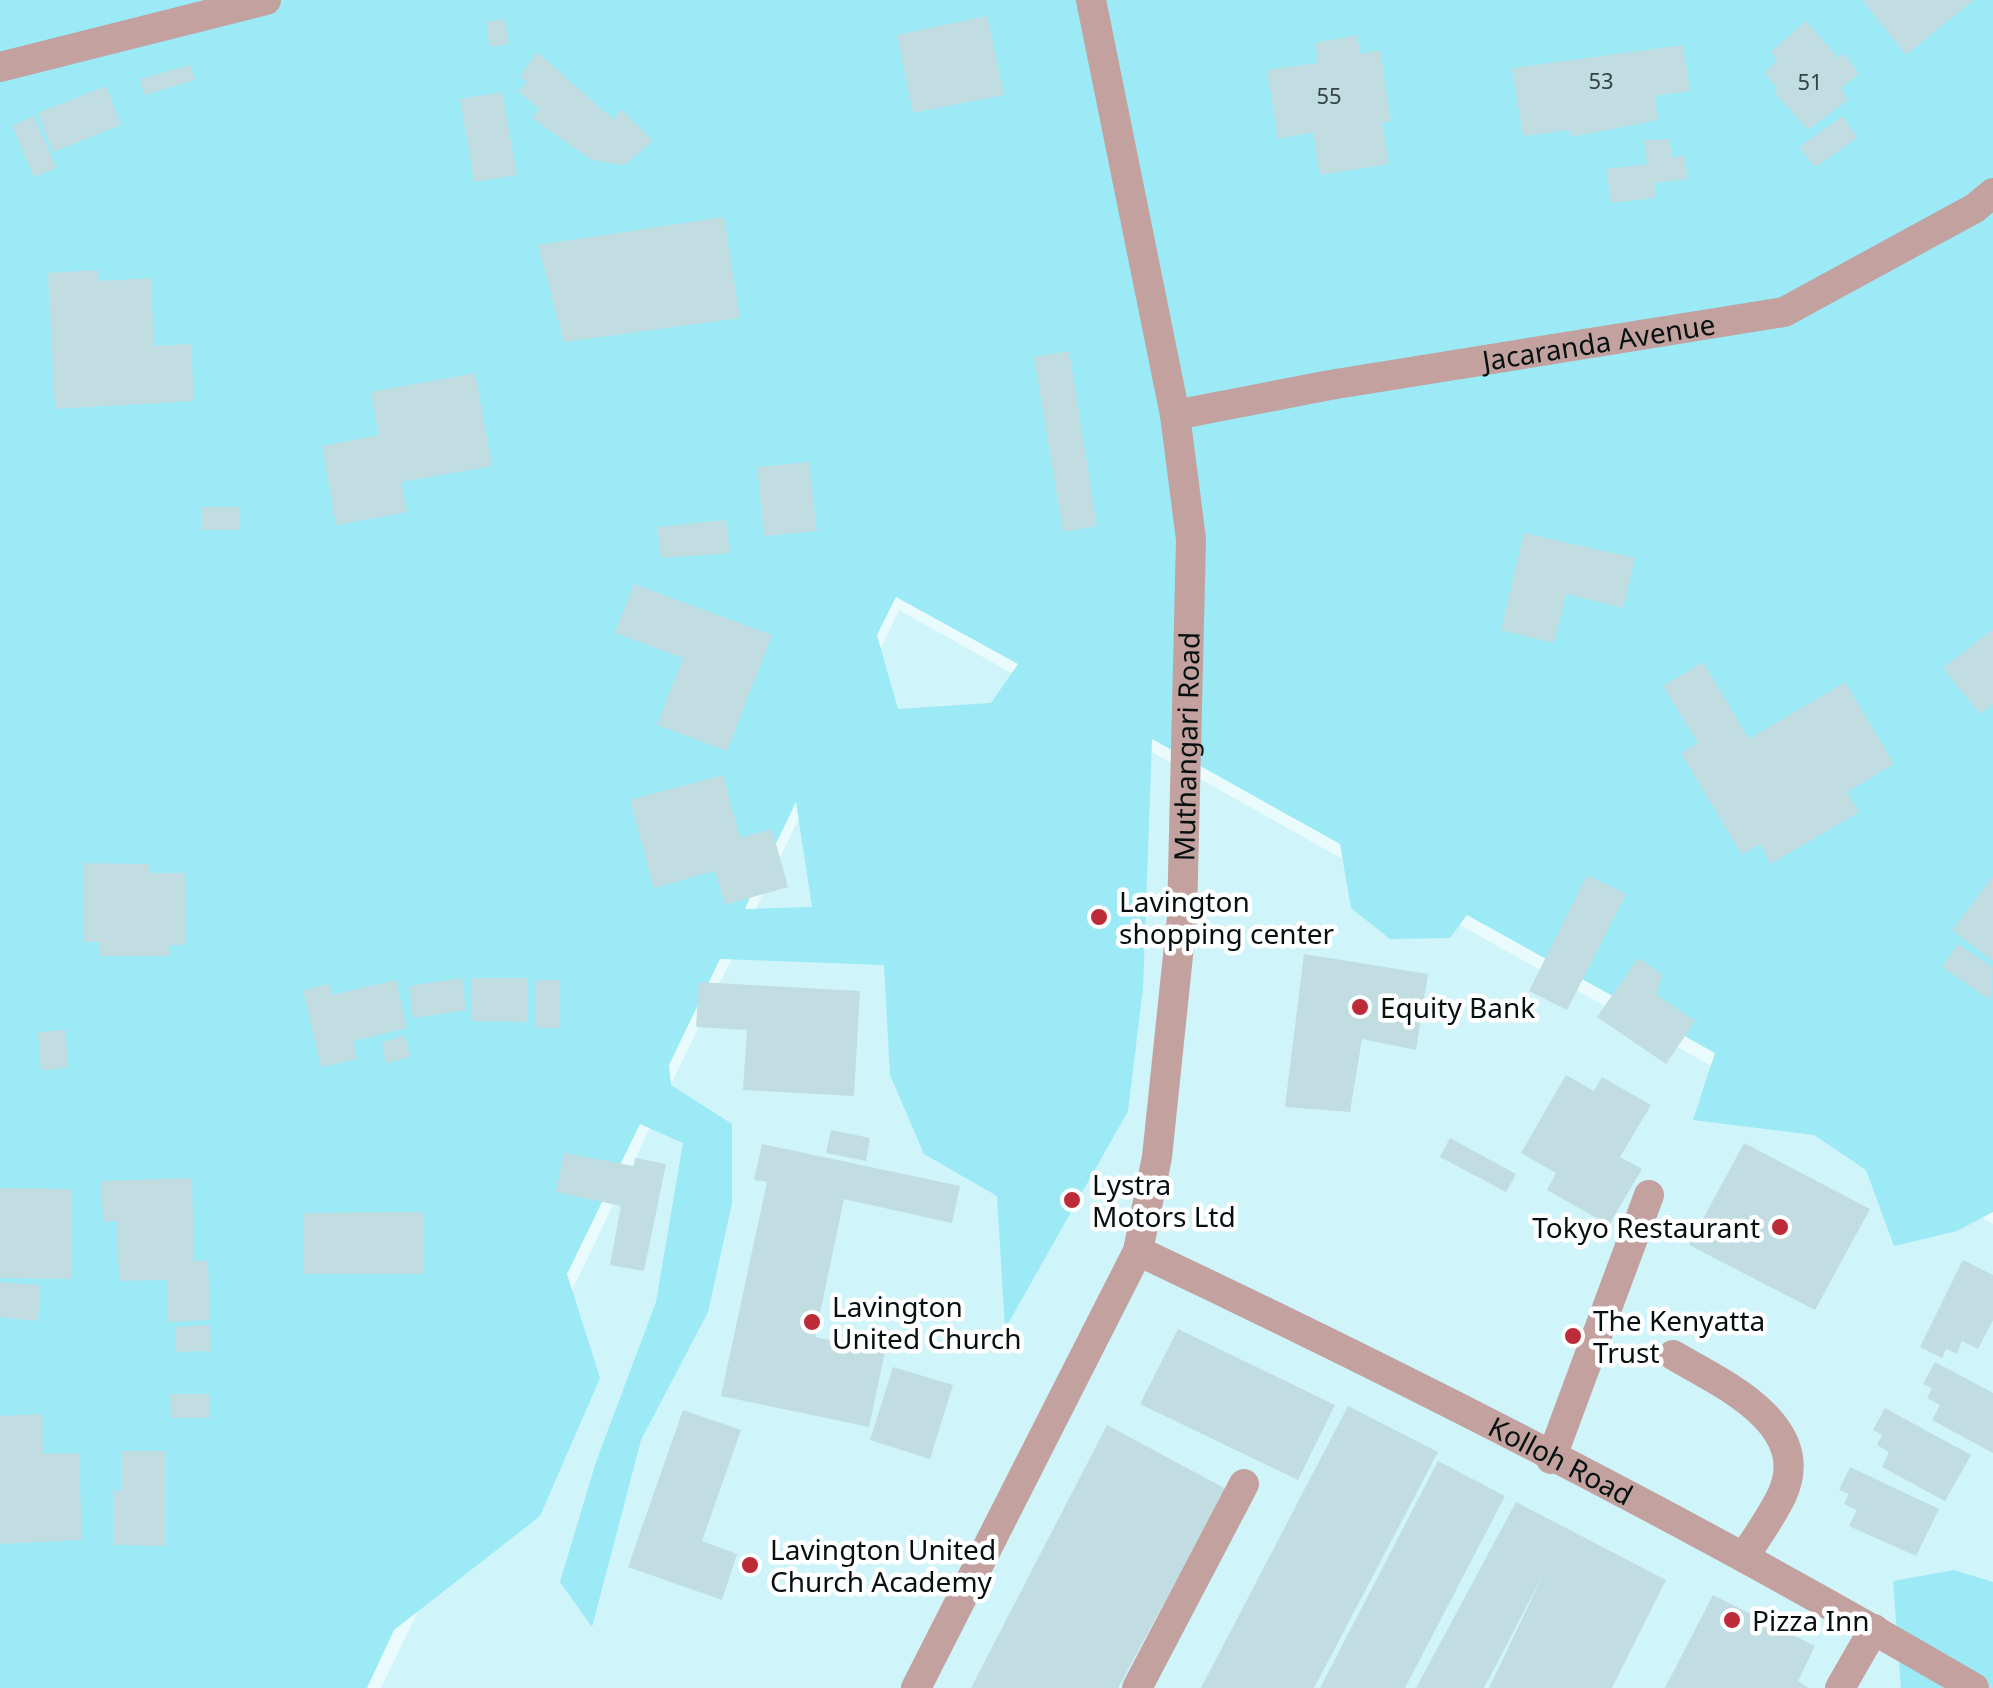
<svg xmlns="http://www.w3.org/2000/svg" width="1993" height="1688" font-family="'Noto Sans',sans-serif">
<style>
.built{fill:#cff4fa}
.green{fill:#9beaf6;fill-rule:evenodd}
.building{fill:#c1dde1}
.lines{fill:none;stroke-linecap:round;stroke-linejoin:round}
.minor{stroke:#c2a19f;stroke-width:30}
.poi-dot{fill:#bc2b37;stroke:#fff;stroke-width:4}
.labels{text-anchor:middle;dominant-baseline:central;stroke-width:9;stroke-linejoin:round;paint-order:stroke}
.number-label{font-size:22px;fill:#364345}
.street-label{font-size:28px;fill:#071011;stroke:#fff}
.poi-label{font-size:28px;fill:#071011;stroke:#fff;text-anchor:start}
</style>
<rect width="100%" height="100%" fill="#eafbfd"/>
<polygon class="built" points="899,610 1993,1224 1993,1688 381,1688"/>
<g class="green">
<path d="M 0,0 L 1993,0 L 1993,1212 L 1957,1231 L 1894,1246 L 1866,1170 L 1814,1135 L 1693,1120 L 1715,1053 L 1467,915 L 1450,938 L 1390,939 L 1351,908 L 1340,844 L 1152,739 L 1143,988 L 1128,1111 L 1005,1329 L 997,1196 L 924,1154 L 890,1075 L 884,965 L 720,959 L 669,1065 L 671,1085 L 732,1124 L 732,1203 L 708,1312 L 641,1440 L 592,1627 L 560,1582 L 596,1462 L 656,1302 L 683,1143 L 640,1124 L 567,1274 L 600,1378 L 540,1516 L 394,1630 L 367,1688 L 0,1688 ZM 896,597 L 1018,664 L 991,703 L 898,709 L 877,635 ZM 796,802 L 812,907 L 745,909 L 745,908 Z"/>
<polygon points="1954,1570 1993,1582 1993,1688 1901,1688 1893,1581"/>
</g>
<g class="building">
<polygon points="1862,0 1974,0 1906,55"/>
<polygon points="987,16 1004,95 913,113 897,35"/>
<polygon points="504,19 509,44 490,47 486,22"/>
<polygon points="1806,21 1838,58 1844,53 1859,74 1841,88 1848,100 1808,130 1774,92 1777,88 1764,73 1777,61 1771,52"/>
<polygon points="1357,35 1360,54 1380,50 1391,121 1382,123 1389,164 1320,175 1313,132 1278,139 1267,70 1318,63 1315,43"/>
<polygon points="1683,45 1690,91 1655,96 1658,120 1571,137 1569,130 1523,136 1512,68"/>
<polygon points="537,52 614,120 621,109 653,141 624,165 592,160 532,118 539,109 518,91 527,82 520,76"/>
<polygon points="190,65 195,80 144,95 140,79"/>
<polygon points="106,86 121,125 53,152 38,113"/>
<polygon points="502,92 517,175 474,182 460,99"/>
<polygon points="34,116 56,168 34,177 12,126"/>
<polygon points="1843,116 1857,138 1815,167 1799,147"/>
<polygon points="1669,139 1672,157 1685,156 1687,179 1654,183 1656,198 1611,203 1606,169 1647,164 1644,140"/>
<polygon points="724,217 740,318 564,342 538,245"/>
<polygon points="98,270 99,281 151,278 154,346 191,344 194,401 55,409 48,273"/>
<polygon points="1069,351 1097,526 1063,532 1034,357"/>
<polygon points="475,373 492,466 401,482 407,512 336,525 322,446 379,435 371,392"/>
<polygon points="809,462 817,531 764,536 757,467"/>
<polygon points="202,507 240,507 240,530 201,530"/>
<polygon points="726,520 730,553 661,558 657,527"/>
<polygon points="1524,533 1635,558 1623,608 1566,594 1554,643 1501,630"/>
<polygon points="634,584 772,635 727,751 657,725 683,658 615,633"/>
<polygon points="1993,629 1993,704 1980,714 1943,668"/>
<polygon points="1703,662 1749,739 1845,682 1894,764 1847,792 1859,812 1771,864 1760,844 1742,855 1681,753 1698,743 1663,686"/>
<polygon points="723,775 740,838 772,829 788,887 725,905 715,871 654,888 630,800"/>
<polygon points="83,863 149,864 149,873 185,873 185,945 170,945 170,956 99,956 100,942 83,942"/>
<polygon points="1587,875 1626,894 1567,1010 1529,991"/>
<polygon points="1993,876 1993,961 1952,930"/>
<polygon points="1958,944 1993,968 1990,1000 1942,967"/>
<polygon points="1304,954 1428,974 1416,1050 1362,1039 1350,1112 1285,1107"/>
<polygon points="1638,958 1662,974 1657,995 1695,1021 1666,1064 1597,1017"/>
<polygon points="462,978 466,1010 413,1018 409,986"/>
<polygon points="472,978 528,978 528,1022 472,1021"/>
<polygon points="396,980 407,1028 353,1041 357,1059 321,1067 303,990 329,984 332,995"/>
<rect x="536" y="980" width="23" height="48"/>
<polygon points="699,982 860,991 854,1096 743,1090 747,1030 696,1027"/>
<polygon points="65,1030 68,1067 41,1071 38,1032"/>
<polygon points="405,1036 410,1057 386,1063 382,1042"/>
<polygon points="1566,1075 1594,1091 1602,1077 1651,1105 1620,1157 1642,1169 1609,1225 1547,1190 1556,1173 1521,1153"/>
<polygon points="831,1130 870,1138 866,1161 826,1153"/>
<polygon points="1450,1138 1516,1174 1506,1192 1440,1157"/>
<polygon points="1744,1143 1870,1209 1815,1310 1689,1245"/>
<polygon points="762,1144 960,1186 952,1223 844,1199 815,1337 885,1352 869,1427 721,1396 767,1182 754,1180"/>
<polygon points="564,1153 634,1166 635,1158 666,1164 644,1271 610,1265 621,1206 556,1192"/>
<polygon points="192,1178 194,1261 208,1261 210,1320 168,1322 167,1280 119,1281 117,1221 103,1222 101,1181"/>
<polygon points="0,1188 72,1189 71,1279 0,1278"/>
<polygon points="424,1212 424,1274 304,1274 304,1213"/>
<polygon points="1963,1260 1993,1275 1993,1320 1978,1349 1962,1341 1957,1354 1946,1349 1942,1358 1920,1347"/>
<polygon points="0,1282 40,1285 38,1321 0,1317"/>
<polygon points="210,1325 211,1351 176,1352 175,1327"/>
<polygon points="1178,1329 1335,1405 1298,1480 1140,1404"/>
<polygon points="1935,1362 1993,1393 1993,1453 1932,1420 1940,1405 1927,1398 1932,1388 1923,1384"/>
<polygon points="893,1367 953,1385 930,1459 870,1440"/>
<polygon points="170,1394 210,1394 210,1418 171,1418"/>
<polygon points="1348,1406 1438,1452 1314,1688 1201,1688"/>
<polygon points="1885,1408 1971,1455 1945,1501 1882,1467 1889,1452 1877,1445 1882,1435 1873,1430"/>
<polygon points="683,1410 741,1430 702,1541 737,1554 722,1600 628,1567"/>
<polygon points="42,1414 43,1454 79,1453 82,1540 0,1544 0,1416"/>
<polygon points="1107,1425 1226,1489 1118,1688 971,1688"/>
<polygon points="122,1451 166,1451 166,1546 113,1545 113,1490 122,1491"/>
<polygon points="1438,1461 1505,1496 1405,1688 1320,1688"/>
<polygon points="1850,1467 1939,1509 1916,1556 1849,1526 1857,1510 1844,1504 1849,1494 1839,1490"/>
<polygon points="1516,1502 1666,1580 1612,1688 1489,1688 1545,1571 1484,1688 1416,1688"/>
<polygon points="1713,1595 1815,1646 1798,1681 1809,1688 1665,1688"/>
</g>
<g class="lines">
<g class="minor">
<polyline points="0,67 266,0"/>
<path id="s1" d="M 1175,415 L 1330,385 L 1784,312 L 1975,208 L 1993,193"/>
<path id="s2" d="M 1138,1251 C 1421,1385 1703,1528 1974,1688"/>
<path d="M 1673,1355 C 1721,1383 1814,1424 1782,1495 C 1772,1516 1757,1536 1745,1556"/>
<polyline points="1551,1459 1649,1195"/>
<path id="s3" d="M 916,1688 L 1138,1251 L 1157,1157 L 1182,917 L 1191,539 L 1175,415 L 1091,0"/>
<polyline points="1137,1688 1244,1484"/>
<polyline points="1840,1688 1874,1629"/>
</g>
</g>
<g class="poi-dot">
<circle cx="1099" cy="917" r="10"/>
<circle cx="1360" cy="1007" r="10"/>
<circle cx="1072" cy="1200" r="10"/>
<circle cx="1780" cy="1227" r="10"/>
<circle cx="812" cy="1322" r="10"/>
<circle cx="1573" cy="1336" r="10"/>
<circle cx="750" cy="1565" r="10"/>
<circle cx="1732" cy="1620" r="10"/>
</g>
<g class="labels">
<g class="number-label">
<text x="1601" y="80">53</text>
<text x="1810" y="81">51</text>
<text x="1329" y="95">55</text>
</g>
<g class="street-label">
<text stroke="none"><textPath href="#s1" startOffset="430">Jacaranda Avenue</textPath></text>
<text stroke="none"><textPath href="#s3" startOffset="998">Muthangari Road</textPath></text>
<text stroke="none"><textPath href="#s2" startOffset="472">Kolloh Road</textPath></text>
</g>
<g class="poi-label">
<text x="1119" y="901">Lavington<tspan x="1119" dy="32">shopping center</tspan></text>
<text x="1380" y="1007">Equity Bank</text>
<text x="1092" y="1184">Lystra<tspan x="1092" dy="32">Motors Ltd</tspan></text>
<text x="1760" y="1227" text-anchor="end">Tokyo Restaurant</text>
<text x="832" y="1306">Lavington<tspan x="832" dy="32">United Church</tspan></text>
<text x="1593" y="1320">The Kenyatta<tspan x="1593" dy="32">Trust</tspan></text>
<text x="770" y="1549">Lavington United<tspan x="770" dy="32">Church Academy</tspan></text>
<text x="1752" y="1620">Pizza Inn</text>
</g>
</g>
</svg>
